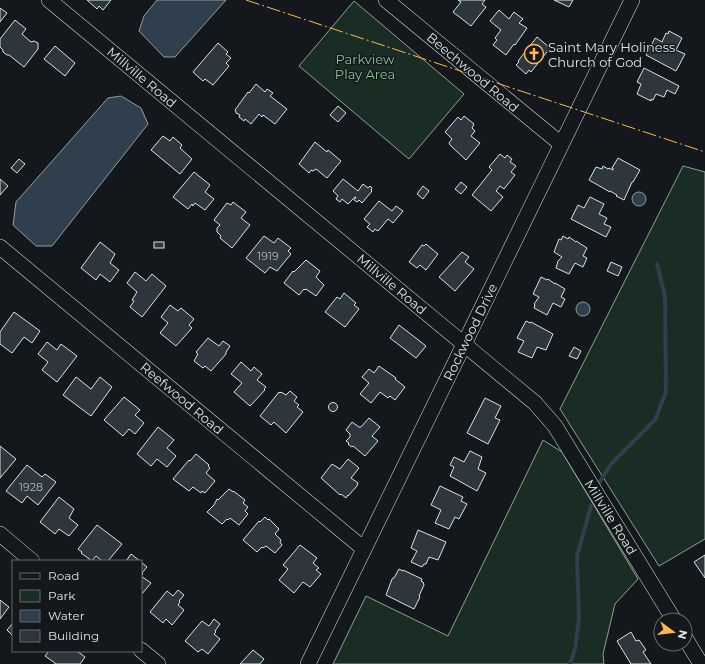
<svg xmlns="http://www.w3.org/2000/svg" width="705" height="664" font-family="Montserrat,sans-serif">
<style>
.green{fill:#1a2d24;stroke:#939e99}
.water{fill:#2f3f4d;stroke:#939e99}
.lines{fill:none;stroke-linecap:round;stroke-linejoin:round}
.stream{stroke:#2f3f4d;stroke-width:4}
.building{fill:#2c363c;stroke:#d8e6dc}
.minor-casing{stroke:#d8e6dc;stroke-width:16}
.minor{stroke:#14181c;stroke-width:15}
.power{stroke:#ffb74d;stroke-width:1;stroke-dasharray:14 3 2 3;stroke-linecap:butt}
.labels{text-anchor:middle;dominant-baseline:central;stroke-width:3;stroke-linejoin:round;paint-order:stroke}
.number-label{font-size:11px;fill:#adbab4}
.poi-label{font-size:13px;fill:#d8e6dc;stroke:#14181c;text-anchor:start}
.park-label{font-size:13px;fill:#8ac095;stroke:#14181c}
.street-label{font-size:13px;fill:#d8e6dc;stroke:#14181c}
</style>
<rect width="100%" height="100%" fill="#14181c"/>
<g class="green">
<polygon points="354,1 464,94 409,159 299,66"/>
<polygon points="683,166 705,172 705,539 659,566 560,409"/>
<polygon points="543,440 562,452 638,579 615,604 603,654 604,664 333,664 366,596 448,636"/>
</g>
<g class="water">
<polygon points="157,0 226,0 175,57 164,57 139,31 144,16"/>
<polygon points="121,96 141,108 148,124 52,246 36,246 13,225 16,202 108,98"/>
<circle cx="639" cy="199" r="7"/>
<circle cx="583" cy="309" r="7"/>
</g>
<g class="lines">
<g class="stream">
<polyline points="596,488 611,464 655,420 666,392 665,296 657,264"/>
<polyline points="570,664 575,649 579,619 577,556 591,506"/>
</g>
</g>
<g class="building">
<polygon points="87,0 111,0 103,10 99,6 97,9"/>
<polygon points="458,0 485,0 482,4 486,7 471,26 453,12 461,2"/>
<polygon points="554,0 573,0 569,7"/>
<polygon points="0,8 7,13 0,22"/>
<polygon points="499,10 509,19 514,12 523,19 519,23 527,28 515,45 514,44 506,55 493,45 497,40 495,38 501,30 490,21"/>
<polygon points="15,20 26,29 22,34 31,42 34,41 38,43 38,49 24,67 9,55 7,55 3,52 3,50 0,47 0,39"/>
<polygon points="669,31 682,38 676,50 685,54 676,71 646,55 655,38 662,42 666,33 668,34"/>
<polygon points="537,37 550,48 531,72 529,70 526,74 516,65 519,62 518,61"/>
<polygon points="218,43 228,52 226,54 231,58 226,63 229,66 213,85 205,79 203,81 193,72"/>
<polygon points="55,46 75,63 65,76 44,59"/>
<polygon points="644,68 679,86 675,94 667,90 664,97 656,94 653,100 651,99 651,101 637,94 641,84 637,82"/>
<polygon points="256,84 265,92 267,89 273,93 270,96 287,109 275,124 263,115 262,117 259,114 251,124 245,119 244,121 239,117 240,115 236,113 236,112 235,110 248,92 249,93"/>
<polygon points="338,106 346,113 338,122 330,115"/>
<polygon points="464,116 474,124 472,128 475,131 471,136 480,143 466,160 450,145 449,143 452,139 445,132 458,117 461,120"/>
<polygon points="163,136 170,141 173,137 182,145 180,148 192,159 180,174 151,150"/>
<polygon points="315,142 327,152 328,150 341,161 327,178 316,169 313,171 311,170 309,173 299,164"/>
<polygon points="500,154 505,158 507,155 512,159 510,162 516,166 511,172 515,175 504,189 500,186 496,191 503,197 491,211 472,195 492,170 489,167"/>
<polygon points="618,158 640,170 633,182 632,182 624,200 616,196 617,195 610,191 610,192 589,180 596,167 602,169 603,166 608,169 609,168 613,170 613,168 612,168"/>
<polygon points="19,159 25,164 17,173 11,168"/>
<polygon points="194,172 210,185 205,192 214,199 205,210 195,203 193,206 192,204 188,209 173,197"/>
<polygon points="0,179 8,186 0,195"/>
<polygon points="343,179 358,191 363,184 368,188 370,186 372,188 371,190 372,191 362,203 359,200 357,202 354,200 356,197 355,197 348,204 342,199 340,202 336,199 338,196 333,191"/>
<polygon points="461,182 467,187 461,194 455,189"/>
<polygon points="423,186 429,191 423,199 417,194"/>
<polygon points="590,197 604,204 599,214 607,218 604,224 611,227 606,237 571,219 578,205 584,208"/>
<polygon points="379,201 392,211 396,206 403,211 393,223 388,219 378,231 375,229 373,232 367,227 370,224 364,219"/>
<polygon points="233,202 246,212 241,218 250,225 232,248 220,238 221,236 217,232 217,228 220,225 214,220 227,203 231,205"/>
<polygon points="264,236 274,243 278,238 291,248 288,251 291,254 277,271 270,267 265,273 246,258"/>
<polygon points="563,236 568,239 569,237 576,242 576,241 587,248 583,256 587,258 583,267 575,263 569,274 556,268 558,261 562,257 554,252 559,239 561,240"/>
<polygon points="100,242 115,254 110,263 119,270 110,282 100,274 96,280 81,268"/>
<rect x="154" y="242" width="10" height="6"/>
<polygon points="426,244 438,254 426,270 420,265 417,268 409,262 422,245 424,246"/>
<polygon points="462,252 469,257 465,262 474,269 455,291 439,277"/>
<polygon points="306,260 320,271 316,277 324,285 316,296 306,289 305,290 304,289 299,295 284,283 293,271 294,272"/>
<polygon points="611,262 622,267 618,276 607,271"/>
<polygon points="135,272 146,281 152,274 166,286 142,317 130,307 134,301 132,300 137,292 127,283"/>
<polygon points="541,277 547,280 548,279 555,284 555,283 565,289 561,297 565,299 561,307 553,303 547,315 534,308 535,305 534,304 539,297 533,294"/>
<polygon points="344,293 356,303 354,305 359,309 345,327 325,312 337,297 340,299"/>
<polygon points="170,305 178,311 181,308 194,319 189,325 192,328 176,346 160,333 168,323 161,317"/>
<polygon points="14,312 40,331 32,343 24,337 12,353 0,344 0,332"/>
<polygon points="526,321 530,323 531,322 553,334 546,350 537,347 532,358 518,352 524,341 517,338"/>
<polygon points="399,325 426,346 416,358 390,338"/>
<polygon points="208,338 219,346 223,341 230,346 226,352 226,354 211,371 205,366 203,368 194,361 198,354 196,352"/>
<polygon points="47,342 57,350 61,344 77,356 57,382 42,370 48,362 38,354"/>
<polygon points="574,347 581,351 577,359 569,356"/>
<polygon points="241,362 251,371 254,367 262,374 257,380 266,387 264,389 265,390 250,406 234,392 242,383 231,374"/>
<polygon points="379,366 396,378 395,379 405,387 395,400 390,396 388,398 380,392 371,403 360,394 369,383 362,377 369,369 374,373"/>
<polygon points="76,377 91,389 100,377 112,387 91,416 63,395"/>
<polygon points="290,391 297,397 294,401 299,405 297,407 303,412 286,433 274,422 271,425 260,416 279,392 280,393 281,392 286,395"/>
<polygon points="124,397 140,410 135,415 144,423 135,434 129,429 123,436 104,420"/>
<polygon points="485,398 501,406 495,418 500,420 488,444 467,433"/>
<circle cx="333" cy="407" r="4.5"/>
<polygon points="369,418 380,427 372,436 378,441 365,456 353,446 352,447 348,444 349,443 346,441 350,437 350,434 346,430 352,422 359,427 361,427"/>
<polygon points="158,427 174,440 167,448 176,456 167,467 157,459 151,466 137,454"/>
<polygon points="0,446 16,459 0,478"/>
<polygon points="470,451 482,457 478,469 486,473 477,491 450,476 454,467 450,465 454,457 464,462"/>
<polygon points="196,454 209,465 208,466 210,468 206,473 215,481 205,493 202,491 201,493 193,487 189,491 173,479 189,460 190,461"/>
<polygon points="348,459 359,468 351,478 358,483 357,486 348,496 348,495 346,498 341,494 340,495 321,478 332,464 340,469"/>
<polygon points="27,465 42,477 45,474 56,482 38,505 27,496 22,503 6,491"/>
<polygon points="440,486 463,497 461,501 467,504 459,519 455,517 449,529 435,523 441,510 431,505"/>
<polygon points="229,489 233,492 233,491 236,493 245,500 243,503 248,507 245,511 248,514 239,525 230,518 228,520 227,519 222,524 207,512 214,505 217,499 218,500"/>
<polygon points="59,497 74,509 69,518 78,525 69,536 59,529 55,534 40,522"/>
<polygon points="265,517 268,520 269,519 279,529 275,534 281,540 280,542 282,545 275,553 266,546 263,548 262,547 257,552 243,540 259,521 260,522"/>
<polygon points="97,525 122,544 108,561 102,561 96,556 92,561 81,553 82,552 78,549"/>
<polygon points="418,530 446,542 438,560 429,557 426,564 424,564 422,567 411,562 417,551 411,548"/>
<polygon points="300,545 317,558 313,563 319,568 316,570 321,574 310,587 303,582 294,593 279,580 288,569 283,565"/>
<polygon points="131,554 140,561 126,561"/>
<polygon points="705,555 705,578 694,562"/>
<polygon points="141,562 147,567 142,573 143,574 141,576 151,583 141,595"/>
<polygon points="399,569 403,571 403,570 422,579 421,581 423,582 424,585 419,596 420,597 414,609 386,595 392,579 394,578"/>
<polygon points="178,590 184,595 179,601 180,602 178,605 184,610 172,625 166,619 163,623 150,612 167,591 173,596"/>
<polygon points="0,600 9,607 0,619"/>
<polygon points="214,619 220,624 215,631 216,632 214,634 220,639 208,654 202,649 198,652 185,641 202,621 209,626"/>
<polygon points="13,623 13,636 7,630"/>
<polygon points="631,632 636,641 639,640 646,650 643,652 651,664 631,664 617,641"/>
<polygon points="253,650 264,659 260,664 240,664"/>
<polygon points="49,651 77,651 85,657 80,664 55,664 55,663 45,656"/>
</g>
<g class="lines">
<g class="minor-casing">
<g id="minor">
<polyline points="49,0 535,403 555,426 674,620"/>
<polyline points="386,0 561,144"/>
<polyline points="0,247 364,549"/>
<polyline points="0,534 32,561"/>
<polyline points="685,638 701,664"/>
<polyline points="141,650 158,664"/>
<polyline points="308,664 632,0"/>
</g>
</g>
<use href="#minor" class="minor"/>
<polyline class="power" points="246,0 705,152"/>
</g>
<defs>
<g id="church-ring" transform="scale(1)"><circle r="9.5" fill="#14181c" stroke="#ffb74d" stroke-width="1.5"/><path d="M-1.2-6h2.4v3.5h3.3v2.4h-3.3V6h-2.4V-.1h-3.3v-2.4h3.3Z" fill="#ffb74d"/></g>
</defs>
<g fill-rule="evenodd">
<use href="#church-ring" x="534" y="54"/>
</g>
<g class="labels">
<g class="number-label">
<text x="268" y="256">1919</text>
<text x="31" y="487">1928</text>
</g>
<g class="poi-label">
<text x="548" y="47">Saint Mary Holiness<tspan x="548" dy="15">Church of God</tspan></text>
</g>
<g class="park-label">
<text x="365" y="59">Parkview<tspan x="365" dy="15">Play Area</tspan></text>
</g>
<g class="street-label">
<text transform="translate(473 72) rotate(40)">Beechwood Road</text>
<text transform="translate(142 77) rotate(40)">Millville Road</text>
<text transform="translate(392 284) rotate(40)">Millville Road</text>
<text transform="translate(470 332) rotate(-64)">Rockwood Drive</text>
<text transform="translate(182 398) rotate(40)">Reefwood Road</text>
<text transform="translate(611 517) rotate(58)">Millville Road</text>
</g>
</g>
<rect x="12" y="560" width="130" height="92" fill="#14181c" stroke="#626a69"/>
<rect x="20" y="573" width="20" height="6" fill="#14181c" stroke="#626a69"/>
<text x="48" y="580" font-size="12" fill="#d8e6dc">Road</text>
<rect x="20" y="590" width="20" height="12" fill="#1a2d24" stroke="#626a69"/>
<text x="48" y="600" font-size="12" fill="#d8e6dc">Park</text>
<rect x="20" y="610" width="20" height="12" fill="#2f3f4d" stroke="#626a69"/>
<text x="48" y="620" font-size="12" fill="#d8e6dc">Water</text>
<rect x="20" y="630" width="20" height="12" fill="#2c363c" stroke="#626a69"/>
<text x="48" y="640" font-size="12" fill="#d8e6dc">Building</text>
<g transform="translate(673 632) rotate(105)"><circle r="19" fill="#14181c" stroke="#626a69"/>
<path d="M0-3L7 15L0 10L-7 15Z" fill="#ffb74d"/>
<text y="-6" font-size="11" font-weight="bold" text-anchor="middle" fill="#d8e6dc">N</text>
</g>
</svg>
